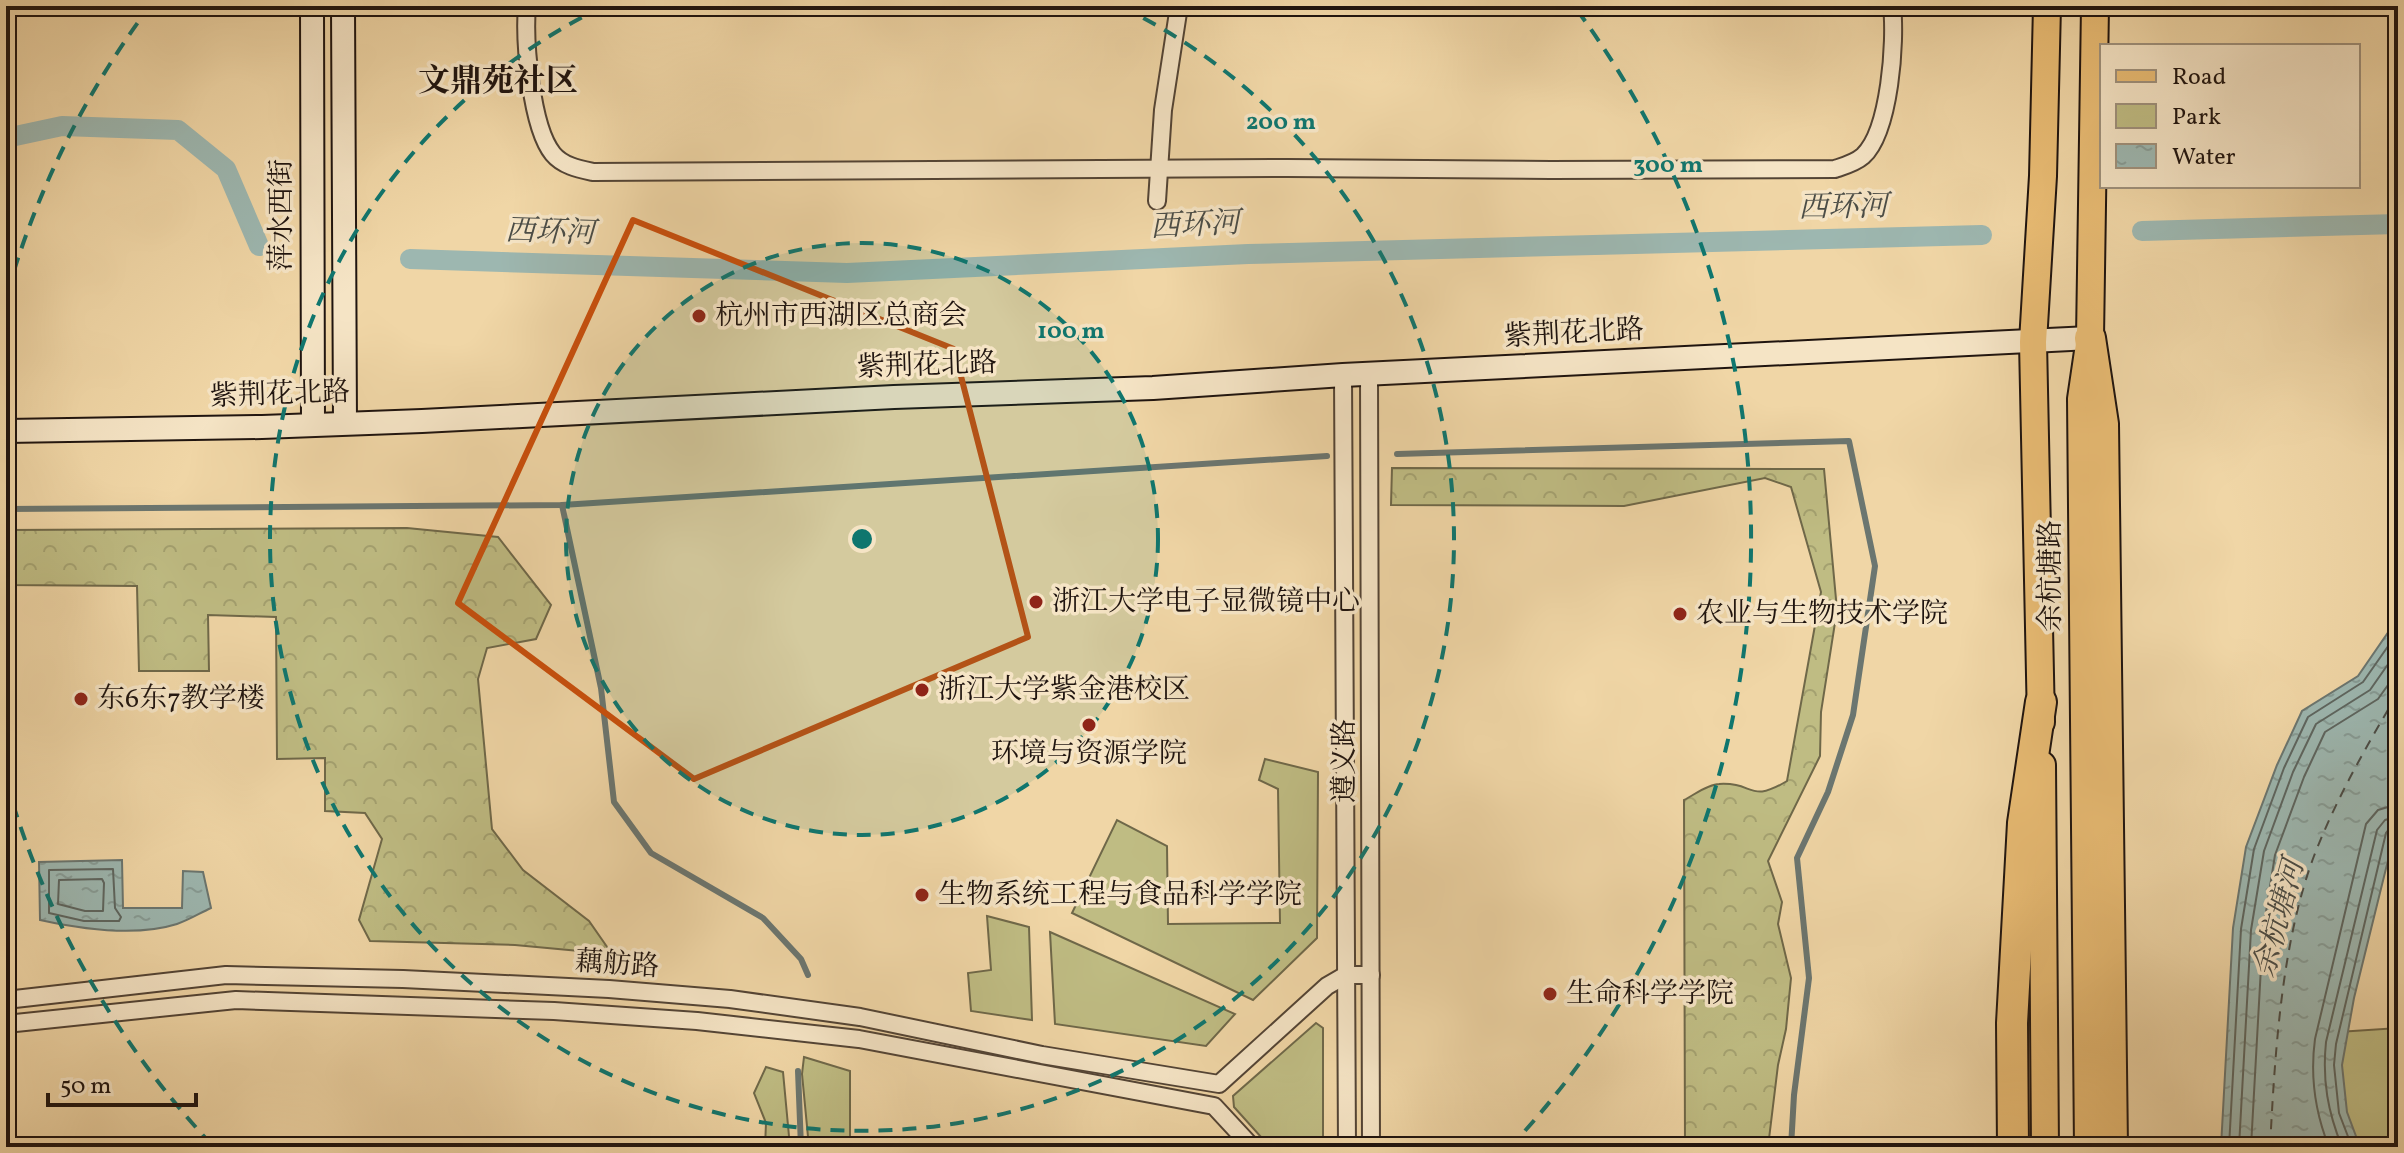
<svg xmlns="http://www.w3.org/2000/svg" width="2404" height="1153" font-family="Vollkorn,'Noto Serif SC',serif">
<style>
.green{fill:#bfbc83;stroke:#6f6849;stroke-width:2}
.forest{fill:url(#forest-crowns);stroke:#6f6849;stroke-width:2}
.water{fill:url(#water-ripples);stroke:#6b7670;stroke-width:2}
.lines{fill:none;stroke-linecap:round;stroke-linejoin:round}
.shore{stroke:#5e6660;stroke-width:2}
.stream{stroke:#6b7670;stroke-width:6}
.canal{stroke:#9db7b0;stroke-width:20}
.ferry{stroke:#4b4d47;stroke-width:2;stroke-dasharray:10 8;stroke-linecap:butt}
.street-casing{stroke:#534435;stroke-width:20}
.secondary-casing{stroke:#1f140f;stroke-width:26}
.primary-casing{stroke:#1f140f;stroke-width:30}
.highway-casing{stroke:#1f140f;stroke-width:34}
.street{stroke:#f5e4c5;stroke-width:16}
.secondary{stroke:#f5e4c5;stroke-width:22}
.primary{stroke:#e8bb73;stroke-width:26}
.highway{stroke:#e8bb73;stroke-width:30}
.marked{fill:none;stroke:#ca4f0c;stroke-width:6;stroke-linejoin:round}
.ring{fill:none;stroke:#0f766e;stroke-width:4;stroke-dasharray:14 10}
.poi-dot{fill:#8f2418;stroke:#f5e4c5;stroke-width:3}
.labels{text-anchor:middle;dominant-baseline:central;stroke-width:7;stroke-linejoin:round;paint-order:stroke}
.street-label{font-size:28px;fill:#1f140f;stroke:#f5e4c5}
.poi-label{font-size:28px;fill:#1f140f;stroke:#f5e4c5;text-anchor:start}
.water-label{font-size:30px;font-style:italic;fill:#4b4d47;stroke:#f5e4c5}
.quarter-label{font-size:32px;font-weight:bold;fill:#1f140f;stroke:#f5e4c5}
.centre{fill:#0f766e;stroke:#f5e4c5;stroke-width:4}
.ring-label{font-size:24px;text-anchor:middle;font-weight:bold;fill:#0f766e;stroke:#f5e4c5;stroke-width:7;stroke-linejoin:round;paint-order:stroke}
</style>
<defs>
<pattern id="forest-crowns" width="20" height="18" patternUnits="userSpaceOnUse" patternTransform="scale(2)"><rect width="20" height="18" fill="#bfbc83"/><path d="M2 6a3 3 0 1 1 6 0M12 15a3 3 0 1 1 6 0" fill="none" stroke="#a4a170"/></pattern>
<pattern id="water-ripples" width="26" height="14" patternUnits="userSpaceOnUse" patternTransform="scale(2)"><rect width="26" height="14" fill="#9db7b0"/><path d="M2 4q2-2 4 0t4 0M15 11q2-2 4 0t4 0" fill="none" stroke="#879c96"/></pattern>
</defs>
<rect width="100%" height="100%" fill="#f0d6a6"/>
<filter id="stains"><feTurbulence type="fractalNoise" baseFrequency=".0025" numOctaves="4"/><feColorMatrix values="0 0 0 0 .2 0 0 0 0 .09 0 0 0 0 .02 0 0 0 .5 -.17"/></filter>
<radialGradient id="worn" r=".72"><stop offset=".6" stop-color="#630" stop-opacity="0"/><stop offset="1" stop-color="#630" stop-opacity=".3"/></radialGradient>
<g class="green">
<polygon points="1265,759 1318,772 1317,938 1253,1000 1072,913 1117,820 1167,846 1168,924 1280,923 1278,789 1259,780"/>
<polygon points="987,916 1029,927 1032,1020 971,1011 968,973 991,970"/>
<polygon points="1050,932 1235,1014 1206,1046 1055,1024"/>
<polygon points="1316,1023 1323,1028 1323,1147 1270,1147 1234,1107 1233,1096"/>
<polygon points="2398,1028 2398,1147 2316,1147 2323,1033"/>
<polygon points="804,1057 850,1071 850,1147 809,1147 802,1074"/>
<polygon points="766,1067 783,1072 790,1147 765,1147 766,1123 754,1093"/>
</g>
<g class="forest">
<path d="M 1392,468 L 1824,469 L 1837,610 L 1821,712 L 1820,756 L 1768,861 L 1782,902 L 1778,924 L 1791,978 L 1786,1029 L 1778,1065 L 1768,1147 L 1685,1147 L 1684,800 C 1694,795 1708,784 1719,784 C 1755,782 1749,804 1787,781 L 1821,592 L 1791,487 L 1765,478 L 1624,506 L 1391,505 Z"/>
<polygon points="407,528 498,537 551,605 536,639 487,648 478,679 492,829 523,870 589,921 612,954 515,945 370,941 359,920 382,839 365,813 325,811 325,758 277,759 276,617 208,615 209,671 139,671 137,586 6,585 6,530"/>
</g>
<g class="water">
<polygon points="2398,618 2398,820 2354,998 2342,1065 2347,1112 2360,1147 2221,1147 2233,928 2246,847 2277,765 2302,711 2358,676"/>
<path d="M 122,860 L 123,908 L 182,908 L 183,871 L 203,872 L 211,908 C 200,913 189,920 177,924 C 136,937 81,929 40,920 L 39,862 Z"/>
</g>
<g class="lines">
<g class="shore">
<polygon points="113,869 115,908 121,917 119,921 84,921 49,913 49,870"/>
<polygon points="102,879 104,883 103,911 85,911 58,904 59,880"/>
<polyline points="2229,1147 2241,929 2254,849 2284,768 2308,717 2363,682 2398,632"/>
<polyline points="2239,1147 2251,930 2264,851 2293,772 2316,724 2370,690 2398,650"/>
<polyline points="2251,1147 2263,931 2275,855 2304,777 2325,732 2378,699 2398,671"/>
<path d="M 2329,1147 C 2315,1112 2310,1076 2315,1039 L 2366,824 L 2378,810 L 2398,804"/>
<path d="M 2342,1147 C 2328,1112 2322,1081 2326,1042 L 2377,830 L 2385,820 L 2398,816"/>
<polyline points="2352,1147 2339,1113 2334,1065 2336,1044 2386,833 2391,827 2398,826"/>
</g>
<g class="stream">
<polyline points="1397,454 1849,441 1875,566 1853,715 1828,792 1797,858 1809,978 1794,1095 1791,1147"/>
<polyline points="562,505 601,688 614,802 651,853 763,918 801,959 808,975"/>
<polyline points="6,509 562,505 1327,456"/>
<polyline points="798,1071 801,1147"/>
</g>
<g class="canal">
<polyline points="6,138 62,126 178,130 226,169 259,246"/>
<polyline points="2142,231 2398,224"/>
<polyline points="410,259 847,273 1248,254 1982,235"/>
</g>
<path class="ferry" d="M 2270,1147 C 2275,1054 2281,944 2314,856 C 2336,799 2367,745 2398,693"/>
<g class="street-casing">
<g id="street">
<path d="M 527,6 C 524,41 531,127 553,154 C 563,166 579,169 593,172 L 1288,168 L 1551,170 L 1835,169 C 1844,166 1855,163 1863,156 C 1890,131 1896,41 1892,6"/>
<polyline points="1157,201 1163,110 1179,6"/>
<polyline points="1369,374 1371,1147"/>
<polyline points="1343,375 1347,1147"/>
<polyline points="6,1000 226,975 403,979 609,989 730,999 860,1017 1042,1055 1219,1084 1327,986 1346,975 1371,975"/>
<polyline points="6,1024 236,1000 554,1011 697,1021 859,1039 1214,1106 1252,1147"/>
</g>
</g>
<g class="secondary-casing">
<g id="secondary">
<polyline points="312,6 313,424"/>
<polyline points="343,6 345,423"/>
<polyline points="6,431 262,427 422,421 894,397 1153,388 1343,375 2090,338"/>
</g>
</g>
<g class="primary-casing">
<g id="primary">
<polyline points="2041,722 2033,342 2043,176 2047,6"/>
<polyline points="2042,765 2045,1147"/>
<polyline points="2088,1147 2081,399 2090,338 2095,6"/>
</g>
</g>
<g class="highway-casing">
<g id="highway">
<polyline points="2090,338 2103,424 2112,1147"/>
<polyline points="2013,1147 2012,1023 2023,823 2041,702"/>
</g>
</g>
<use href="#street" class="street"/>
<use href="#secondary" class="secondary"/>
<use href="#primary" class="primary"/>
<use href="#highway" class="highway"/>
</g>
<path class="marked" d="M 633,220 L 954,349 L 1028,637 L 694,779 L 458,603 Z"/>
<circle cx="862" cy="539" r="296" fill="#0f766e" fill-opacity=".12"/>
<g class="ring">
<circle cx="862" cy="539" r="296"/>
<path d="M1122 7A592 592 0 1 1 602 7"/>
<path d="M212 1145A889 889 0 0 1 7 784M7 294A889 889 0 0 1 147 10M1577 10A889 889 0 0 1 1512 1145"/>
</g>
<g class="poi-dot">
<circle cx="699" cy="316" r="8"/>
<circle cx="1036" cy="602" r="8"/>
<circle cx="1680" cy="614" r="8"/>
<circle cx="922" cy="690" r="8"/>
<circle cx="81" cy="699" r="8"/>
<circle cx="1089" cy="725" r="8"/>
<circle cx="922" cy="895" r="8"/>
<circle cx="1550" cy="994" r="8"/>
</g>
<g class="labels">
<g class="street-label">
<text transform="translate(282 215) rotate(-90)">萍水西街</text>
<text transform="translate(1574 334) rotate(-3)">紫荆花北路</text>
<text transform="translate(927 366) rotate(-2)">紫荆花北路</text>
<text transform="translate(280 395) rotate(-2)">紫荆花北路</text>
<text transform="translate(2051 576) rotate(-90)">余杭塘路</text>
<text transform="translate(1345 761) rotate(-90)">遵义路</text>
<text transform="translate(617 965) rotate(4)">藕舫路</text>
</g>
<g class="poi-label">
<text x="715" y="316">杭州市西湖区总商会</text>
<text x="1052" y="602">浙江大学电子显微镜中心</text>
<text x="1696" y="614">农业与生物技术学院</text>
<text x="938" y="690">浙江大学紫金港校区</text>
<text x="97" y="699">东6东7教学楼</text>
<text x="1089" y="754" text-anchor="middle">环境与资源学院</text>
<text x="938" y="895">生物系统工程与食品科学学院</text>
<text x="1566" y="994">生命科学学院</text>
</g>
<g class="water-label">
<text transform="translate(1843 208) rotate(-1)">西环河</text>
<text transform="translate(1195 226) rotate(-3)">西环河</text>
<text transform="translate(550 233) rotate(2)">西环河</text>
<text transform="translate(2280 919) rotate(-75)">余杭塘河</text>
</g>
<g class="quarter-label">
<text x="498" y="83">文鼎苑社区</text>
</g>
</g>
<circle cx="862" cy="539" r="12" class="centre"/>
<g class="ring-label">
<text x="1281" y="129">200 m</text>
<text x="1668" y="172">300 m</text>
<text x="1071" y="338">100 m</text>
</g>
<rect width="2404" height="1153" fill="none" stroke="#f0d6a6" stroke-width="32"/>
<rect x="8" y="8" width="2388" height="1137" fill="none" stroke="#1f140f" stroke-width="4"/>
<rect x="16" y="16" width="2372" height="1121" fill="none" stroke="#1f140f" stroke-width="2"/>
<rect x="2100" y="44" width="260" height="144" fill="#f5e4c5" stroke="#9f917c" stroke-width="2"/>
<rect x="2116" y="70" width="40" height="12" fill="#e8bb73" stroke="#9f917c" stroke-width="2"/>
<text x="2172" y="84" font-size="24" fill="#1f140f">Road</text>
<rect x="2116" y="104" width="40" height="24" fill="#bfbc83" stroke="#9f917c" stroke-width="2"/>
<text x="2172" y="124" font-size="24" fill="#1f140f">Park</text>
<rect x="2116" y="144" width="40" height="24" fill="url(#water-ripples)" stroke="#9f917c" stroke-width="2"/>
<text x="2172" y="164" font-size="24" fill="#1f140f">Water</text>
<path d="M48 1093v12h148v-12" fill="none" stroke="#1f140f" stroke-width="4"/>
<text x="60" y="1093" font-size="24" fill="#1f140f" stroke="#f5e4c5" stroke-width="6" paint-order="stroke">50 m</text>
<rect width="100%" height="100%" filter="url(#stains)"/>
<rect width="100%" height="100%" fill="url(#worn)"/>
</svg>
